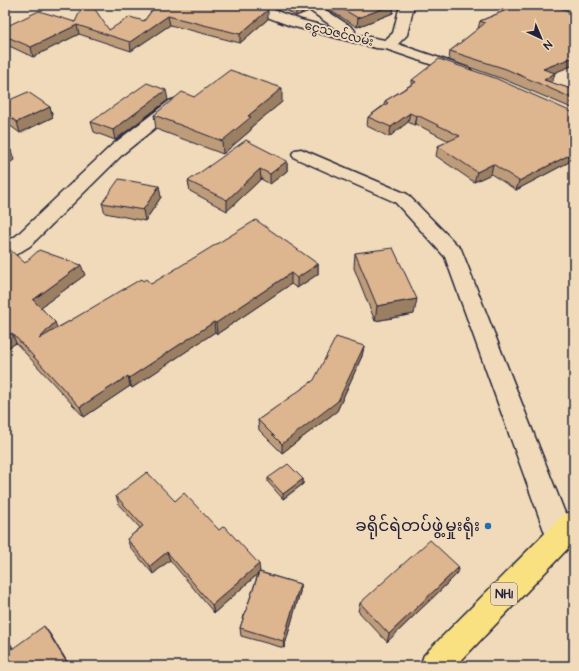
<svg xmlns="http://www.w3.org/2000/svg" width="579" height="671" font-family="'Architects Daughter','Noto Sans Myanmar',sans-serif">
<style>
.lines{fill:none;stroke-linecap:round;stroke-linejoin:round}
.minor-casing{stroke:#22223b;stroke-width:3}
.highway-casing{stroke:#22223b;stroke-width:3}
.minor{fill:#f0dab9;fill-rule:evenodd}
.highway{fill:#f9e181;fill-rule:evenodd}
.wall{fill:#be9c7a;stroke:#22223b}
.shaded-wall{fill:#9b7f63;stroke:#22223b}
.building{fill:#ddb58e;stroke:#22223b}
.poi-dot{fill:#1f6fb2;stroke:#f0dab9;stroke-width:1.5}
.labels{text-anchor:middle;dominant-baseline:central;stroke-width:4;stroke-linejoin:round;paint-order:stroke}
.far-street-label{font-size:12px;fill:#22223b;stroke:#f0dab9}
.shield{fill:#f0dab9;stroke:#605961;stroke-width:1}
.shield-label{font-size:13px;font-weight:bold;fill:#22223b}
.near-poi-label{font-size:17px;fill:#22223b;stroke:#f0dab9;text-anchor:end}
</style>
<rect width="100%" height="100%" fill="#f0dab9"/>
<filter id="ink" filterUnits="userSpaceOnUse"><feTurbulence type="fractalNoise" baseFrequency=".025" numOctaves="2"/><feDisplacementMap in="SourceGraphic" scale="8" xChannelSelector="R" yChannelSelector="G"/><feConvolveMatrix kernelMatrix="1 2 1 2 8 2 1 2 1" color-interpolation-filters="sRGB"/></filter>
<g filter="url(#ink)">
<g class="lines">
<g class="minor-casing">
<g id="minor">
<polygon points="241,5 260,5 301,20 336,29 302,5 318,5 353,28 355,31 353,34 385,40 393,33 400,5 414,5 407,35 398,44 469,68 472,71 469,74 459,74 386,49 376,48 291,26 243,8"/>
<polygon points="175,99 181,101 183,104 181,107 124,153 30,246 12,257 5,259 5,243 16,236 112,145 169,101"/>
<polygon points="301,149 407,194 461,249 574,536 570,545 560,549 550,545 546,536 445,257 395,202 295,158 292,154 295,150"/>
</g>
</g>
<g class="highway-casing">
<polygon id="highway" points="574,511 574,542 456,666 420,666 424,655 564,514"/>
</g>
<use href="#minor" class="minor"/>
<use href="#highway" class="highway"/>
</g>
<g class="wall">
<polygon points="156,5 268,19 240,43 170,25 131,51 79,34 33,57 5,44 5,27 75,22 109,30 144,21"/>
<polygon points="264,5 309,5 309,11 296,16 281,7 278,10"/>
<polygon points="321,5 394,5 393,13 357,27"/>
<polygon points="492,5 555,5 574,14 574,65 553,73 552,83 574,90 574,109 503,79 449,60 450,51 478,29 480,21 504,11"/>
<polygon points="562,5 574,5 574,12"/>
<polygon points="412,80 574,113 574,166 569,162 516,190 491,174 474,182 436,156 438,146 449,141 416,124 414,125 408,122 389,137 367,126 368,117 384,105 385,101 412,84"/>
<polygon points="194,97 282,102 251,127 251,130 223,154 156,129 154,115"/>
<polygon points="168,100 115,140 94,132 91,122"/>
<polygon points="5,102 50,107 53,117 20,133 5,122"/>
<polygon points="287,161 287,171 270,184 261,179 227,211 190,191 188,181"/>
<polygon points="161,197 145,221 105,213 102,203"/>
<polygon points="355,253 414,314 375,321 354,268"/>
<polygon points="25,263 85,275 41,307 57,328 143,281 151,284 318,264 318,274 297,288 291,284 217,334 215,332 132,388 130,386 84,417 16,343 5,350"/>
<polygon points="364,346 362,356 337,411 282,453 259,430 258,420"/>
<polygon points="268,478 303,479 303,484 283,499 268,482"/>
<polygon points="116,496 175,501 260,572 300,584 300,592 284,648 241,636 240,628 258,574 214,613 170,560 153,574 130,547 127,539 140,528 119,505"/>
<polygon points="456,575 387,642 358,611 360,603"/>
</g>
<g class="shaded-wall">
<polygon points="278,5 281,5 281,7 278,10"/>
<polygon points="302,5 309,5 309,11 296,16 296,7"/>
<polygon points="392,5 394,5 393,13 357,27 358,18"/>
<polygon points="268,10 268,19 240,43 240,34"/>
<polygon points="168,16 170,25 131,51 130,42"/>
<polygon points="77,25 79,34 33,57 31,47"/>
<polygon points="574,57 574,65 541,78 543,69"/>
<polygon points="555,73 552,83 544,80"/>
<polygon points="282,88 282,102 251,127 251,130 223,154 222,141 248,116"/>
<polygon points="166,90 168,100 115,140 113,130"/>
<polygon points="50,107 53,117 20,133 17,122"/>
<polygon points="410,113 408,122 389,137 391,127"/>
<polygon points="417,115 416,124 414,125 416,116"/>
<polygon points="11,150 14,160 5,166 5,153"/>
<polygon points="573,153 569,162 516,190 519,181"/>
<polygon points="287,161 287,171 270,184 270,174"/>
<polygon points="493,164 491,174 474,182 477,172"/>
<polygon points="260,169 261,179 227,211 227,200"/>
<polygon points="159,186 161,197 145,221 143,210"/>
<polygon points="318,264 318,274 297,288 297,278"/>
<polygon points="81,265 85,275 37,310 33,300"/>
<polygon points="291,273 291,284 217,334 216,323"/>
<polygon points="417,299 414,314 375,321 377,306"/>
<polygon points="55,322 59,333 39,339"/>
<polygon points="214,322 215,332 132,388 129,378"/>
<polygon points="12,333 16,343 5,350 5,337"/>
<polygon points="364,346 362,356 337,411 282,453 282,444"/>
<polygon points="128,376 130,386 84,417 80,407"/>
<polygon points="303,479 303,484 283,499 283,494"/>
<polygon points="167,552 170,560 153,574 150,566"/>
<polygon points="259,564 260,572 214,613 212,605"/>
<polygon points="459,567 456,575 387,642 389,634"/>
<polygon points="300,584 300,592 284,648 283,641"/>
<polygon points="44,626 50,634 70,666 69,666"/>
<polygon points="5,635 19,657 12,649 5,639"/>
</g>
<g class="building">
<polygon points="83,5 92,5 109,30 130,17 144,21 156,5 254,5 268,10 240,34 168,16 130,42 77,25 31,47 5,36 5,27 39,11 75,22"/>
<polygon points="292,5 302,5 296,7"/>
<polygon points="336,5 392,5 358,18"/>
<polygon points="511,5 555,5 574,14 574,57 543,69 555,73 544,80 574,90 574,99 506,69 450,51 485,23 480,21 514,7"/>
<polygon points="439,59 495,78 574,113 574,154 573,153 519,181 493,164 477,172 438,146 460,136 417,115 416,116 410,113 391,127 368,117 388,103 385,101 416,82 412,80"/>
<polygon points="230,70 282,88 248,116 251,117 222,141 154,115 182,92 194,97"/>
<polygon points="147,83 166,90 113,130 91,122"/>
<polygon points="28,92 50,107 17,122 5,114 5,102"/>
<polygon points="246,140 287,161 270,174 260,169 227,200 188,181"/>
<polygon points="5,147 11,150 5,153"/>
<polygon points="119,179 159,186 143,210 102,203"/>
<polygon points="256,220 318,264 297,278 291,273 216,323 214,322 129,378 128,376 80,407 12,333 5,337 5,249 8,248 25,263 39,250 81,265 33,300 55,322 39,339 141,279 143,281 146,279 151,284"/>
<polygon points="393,248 417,299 377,306 355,253"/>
<polygon points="336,337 364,346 338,401 282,444 258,420 314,380"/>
<polygon points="288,464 303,479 283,494 268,478"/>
<polygon points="147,472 175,501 184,493 219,530 224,526 259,564 212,605 167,552 150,566 127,539 143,526 116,496"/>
<polygon points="430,540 459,567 389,634 360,603"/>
<polygon points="259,572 300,584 283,641 240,628"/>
<polygon points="44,626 69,666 5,666 5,639 12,649"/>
</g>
</g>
<circle class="poi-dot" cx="488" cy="526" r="4"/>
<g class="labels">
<g class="far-street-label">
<text transform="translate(339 34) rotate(14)">ငွေသဇင်လမ်း</text>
</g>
<rect class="shield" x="491" y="583" width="26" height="22" rx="3"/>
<g class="shield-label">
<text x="504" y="594">NH1</text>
</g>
<g class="near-poi-label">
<text x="480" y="526">ခရိုင်ရဲတပ်ဖွဲ့မှုးရုံး</text>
</g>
</g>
<rect width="579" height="671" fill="none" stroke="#f0dab9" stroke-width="20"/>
<rect x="10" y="10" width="559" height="651" fill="none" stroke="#22223b" stroke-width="1.5" filter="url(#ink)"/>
<g transform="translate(541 38) rotate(136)" stroke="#f0dab9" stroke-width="3" paint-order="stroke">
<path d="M0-3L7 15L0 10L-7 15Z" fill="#22223b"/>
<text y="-6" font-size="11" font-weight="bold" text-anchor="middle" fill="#22223b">N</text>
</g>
</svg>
